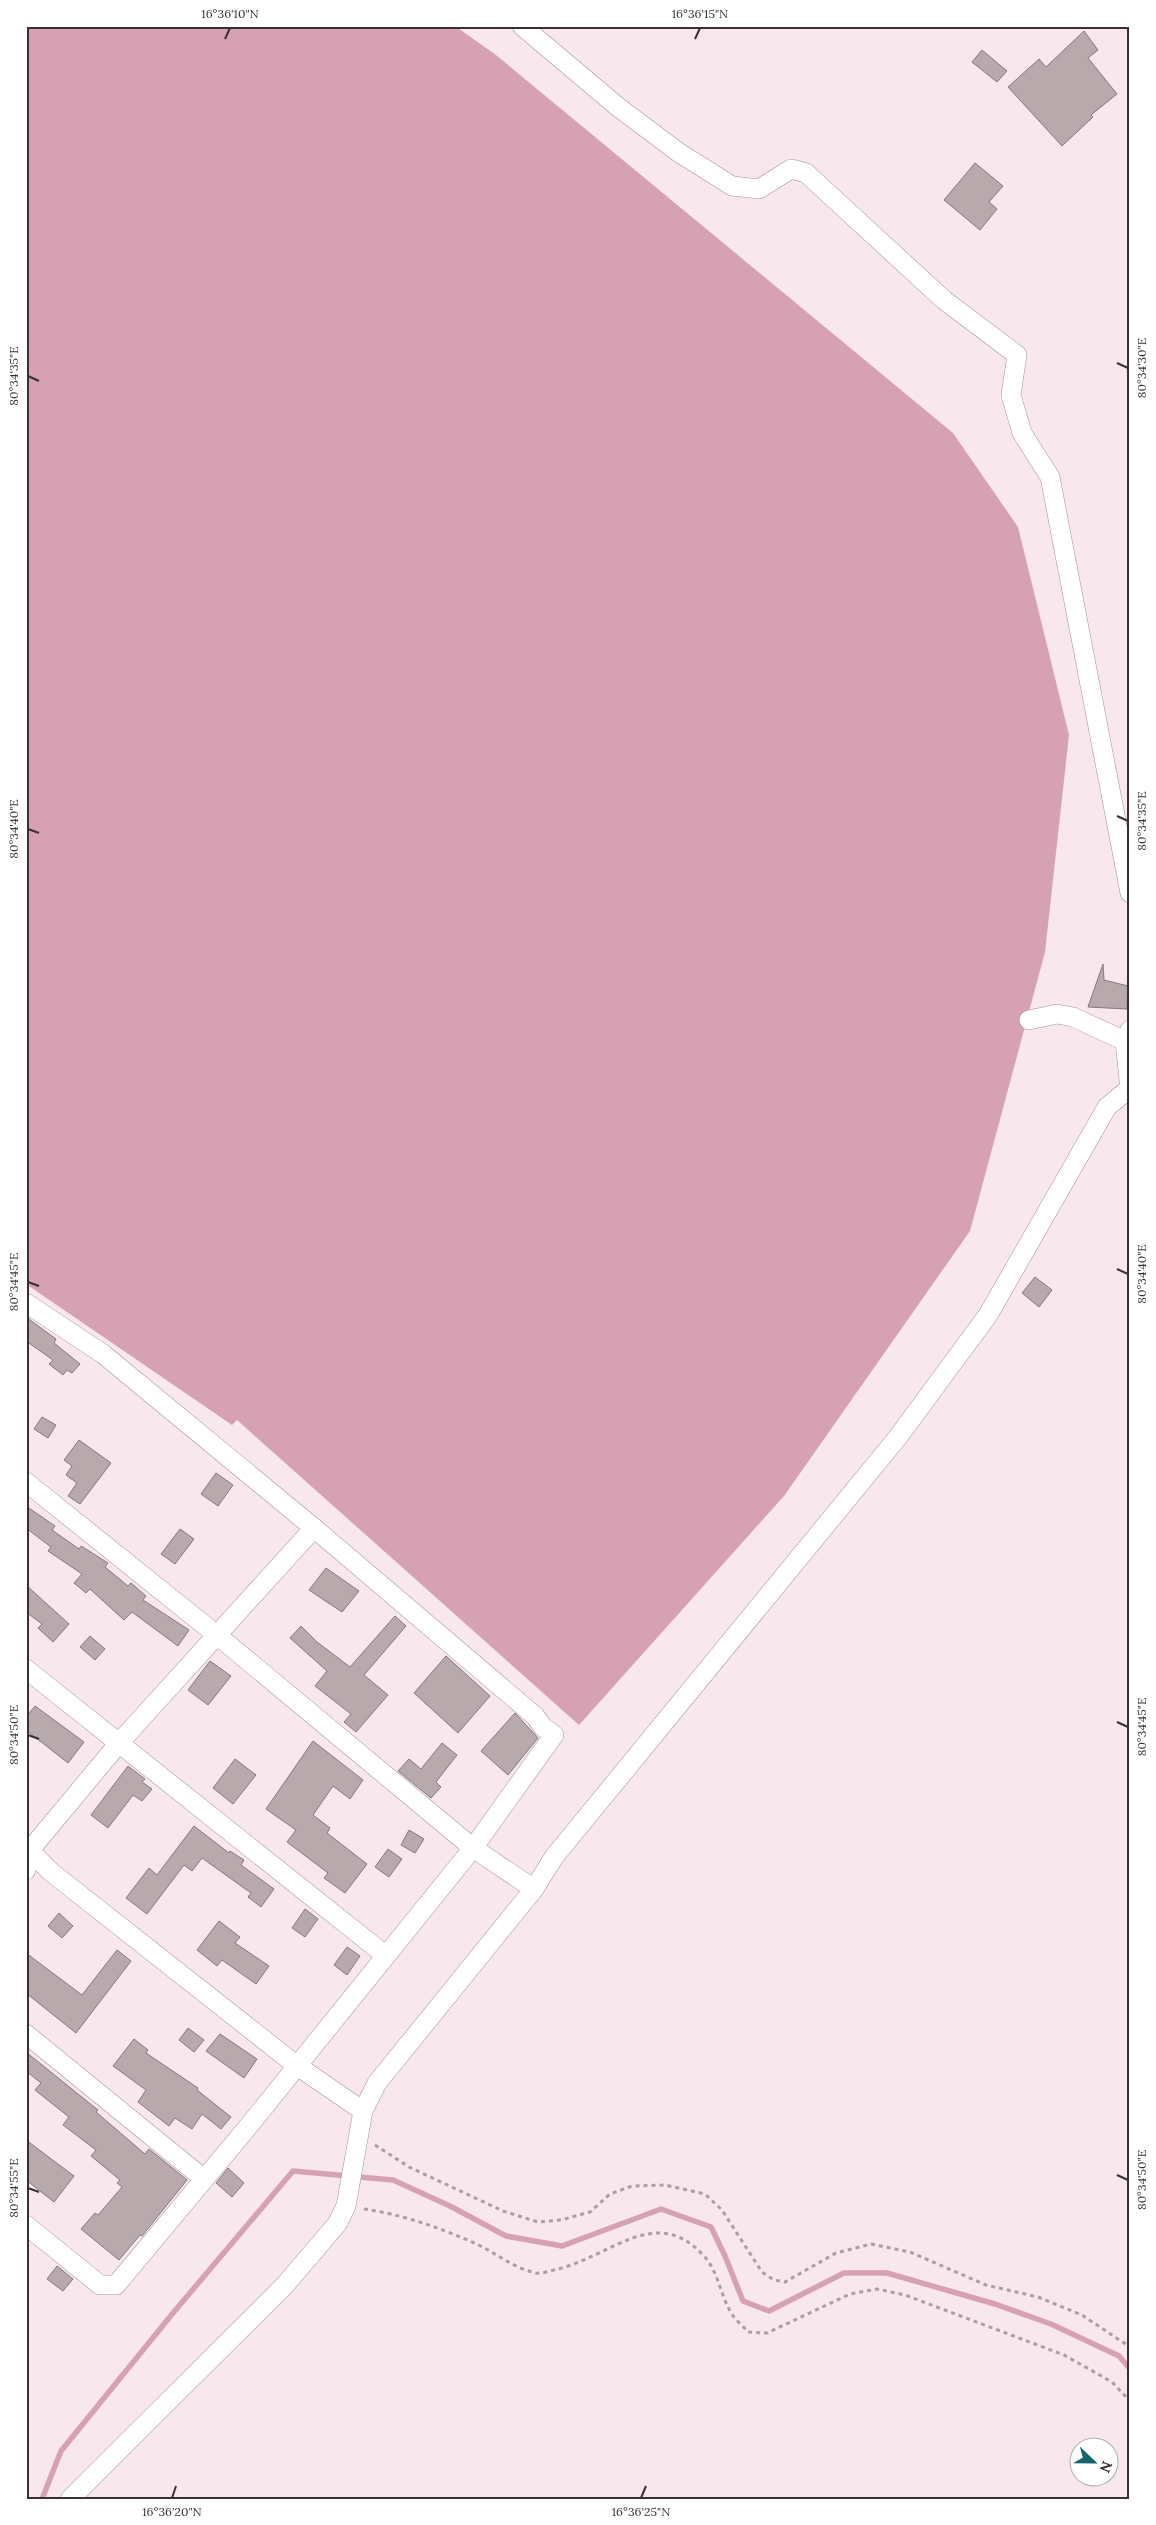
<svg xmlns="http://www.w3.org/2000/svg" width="1156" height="2525" font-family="Lora,serif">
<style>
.water{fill:#d6a2b3}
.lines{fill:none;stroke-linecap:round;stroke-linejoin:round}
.stream{stroke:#d6a2b3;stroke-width:5.5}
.building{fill:#b8a9ad;stroke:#86787c}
.minor-casing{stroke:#a19297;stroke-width:20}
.path{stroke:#ab9fa2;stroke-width:3;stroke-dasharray:4 4;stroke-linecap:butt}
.minor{stroke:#fff;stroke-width:19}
.ticks{fill:none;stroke:#373133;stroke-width:2}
.neatline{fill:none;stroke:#373133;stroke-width:2}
.ticks-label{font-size:12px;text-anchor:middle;fill:#373133}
</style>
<rect width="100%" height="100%" fill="#f8e7ec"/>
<polygon class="water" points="26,26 455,26 496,55 953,433 1018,527 1069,735 1045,952 970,1231 784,1496 579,1725 237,1420 232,1425 26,1284"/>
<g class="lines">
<polyline class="stream" points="42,2499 61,2451 173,2313 293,2171 393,2180 450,2206 506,2236 562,2246 661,2209 711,2227 725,2256 743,2301 769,2311 844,2273 887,2273 995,2304 1051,2324 1119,2356 1130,2369"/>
</g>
<g class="building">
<polygon points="1084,31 1098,50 1088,58 1117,94 1091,115 1093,117 1062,146 1008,87 1039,59 1046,67"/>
<polygon points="982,50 1007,71 997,82 972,62"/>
<polygon points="975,163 1003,186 989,202 997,209 980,230 944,200"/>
<polygon points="1103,964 1104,980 1128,986 1127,1009 1088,1007"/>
<polygon points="1035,1277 1052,1290 1039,1307 1022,1293"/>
<polygon points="26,1317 56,1339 54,1343 80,1364 72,1373 67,1370 63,1375 49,1364 53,1360 26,1341"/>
<polygon points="42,1417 56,1425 48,1438 34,1429"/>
<polygon points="79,1440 111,1463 80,1504 68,1496 77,1483 66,1475 72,1466 64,1460"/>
<polygon points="216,1473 233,1485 218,1506 201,1494"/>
<polygon points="26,1506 55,1526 52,1530 79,1549 81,1546 108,1563 105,1567 128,1586 131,1583 146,1596 143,1600 189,1630 178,1646 132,1612 124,1620 90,1589 86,1593 74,1583 82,1574 48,1551 51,1547 26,1528"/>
<polygon points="180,1529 194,1539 175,1564 161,1554"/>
<polygon points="326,1568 359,1591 342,1612 309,1590"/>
<polygon points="26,1585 69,1624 53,1642 38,1628 42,1624 26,1612"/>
<polygon points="395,1616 406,1626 364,1675 388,1695 356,1732 344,1722 351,1714 315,1686 327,1671 290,1638 301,1626 317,1642 350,1667"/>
<polygon points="90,1636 105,1649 95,1660 80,1647"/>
<polygon points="446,1656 490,1696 458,1733 414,1693"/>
<polygon points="210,1661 231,1676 208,1705 188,1690"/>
<polygon points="35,1706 84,1742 68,1763 26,1730 26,1717"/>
<polygon points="515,1713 538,1738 508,1775 481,1751"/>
<polygon points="313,1741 363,1780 350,1799 333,1786 313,1815 330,1828 327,1833 367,1864 345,1893 324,1878 328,1873 287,1842 296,1830 266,1809"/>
<polygon points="442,1743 457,1755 436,1782 441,1787 431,1798 398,1771 409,1759 421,1769"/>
<polygon points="235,1759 256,1775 233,1804 213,1788"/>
<polygon points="128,1766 145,1779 142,1782 152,1789 142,1801 133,1795 108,1828 91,1815"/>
<polygon points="194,1826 229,1853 230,1851 244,1860 241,1865 274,1889 261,1907 248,1897 251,1893 202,1858 192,1871 184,1865 147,1914 126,1898 149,1868 157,1875"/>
<polygon points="409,1830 424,1839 415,1853 401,1845"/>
<polygon points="388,1849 402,1859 389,1877 375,1867"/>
<polygon points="305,1909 318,1919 305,1937 292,1928"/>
<polygon points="59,1913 73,1926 62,1938 48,1926"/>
<polygon points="219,1921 240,1937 235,1943 269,1966 256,1984 222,1960 217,1966 197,1950"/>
<polygon points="347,1947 360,1956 347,1975 334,1965"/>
<polygon points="117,1950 131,1961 76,2033 26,1993 26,1953 82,1995"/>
<polygon points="188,2028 204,2040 194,2052 179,2040"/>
<polygon points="220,2034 257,2059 244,2078 206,2051"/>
<polygon points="134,2039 148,2050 146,2053 198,2088 197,2090 231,2117 221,2129 202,2114 192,2129 175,2118 169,2126 138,2102 146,2090 113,2066"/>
<polygon points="26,2052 98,2110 96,2112 145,2154 149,2149 187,2180 142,2236 140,2235 119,2260 81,2229 95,2213 98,2215 122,2187 117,2183 120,2180 91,2156 96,2150 63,2125 69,2117 35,2090 41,2083 26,2071"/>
<polygon points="26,2140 74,2176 54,2202 26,2180"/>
<polygon points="228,2168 244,2183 232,2197 216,2183"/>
<polygon points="57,2266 73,2279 63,2291 47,2279"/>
</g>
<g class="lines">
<g class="minor-casing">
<g id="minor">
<polyline points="522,26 618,107 678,152 732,186 759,189 791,169 806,173 944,300 1017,355 1011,395 1022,433 1050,477 1130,893"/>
<polyline points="1029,1020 1057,1014 1073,1017 1125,1041"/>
<polyline points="1130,1030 1125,1041 1130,1090"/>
<polyline points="26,1303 103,1354 314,1528 535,1716 543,1727 554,1735 473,1848 247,2128 116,2285 100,2285 26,2225"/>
<polyline points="26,1482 218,1636 473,1848 534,1889"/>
<polyline points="26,1669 385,1955"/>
<polyline points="26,1847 51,1872 296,2065 363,2111"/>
<polyline points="26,1870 30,1850 119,1743 314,1528"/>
<polyline points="26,2034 204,2179"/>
<polyline points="70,2499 285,2285 337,2224 346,2206 363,2111 377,2083 534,1889 554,1857 898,1437 988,1315 1107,1107 1130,1088"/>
</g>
</g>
<g class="path">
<polyline points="375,2145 409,2167 503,2211 538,2222 561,2220 590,2212 610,2194 632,2186 665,2185 705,2194 722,2210 762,2272 774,2280 785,2282 836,2253 871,2244 910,2252 986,2285 1038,2297 1082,2315 1130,2347"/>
<path d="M 364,2209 C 400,2214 438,2227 472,2242 C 494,2251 512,2268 536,2273 C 543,2274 552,2270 558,2269 C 611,2256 656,2204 703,2255 C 717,2269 720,2292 729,2309 C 733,2318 742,2325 748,2332 L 767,2333 L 850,2294 L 877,2289 L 905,2295 L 1064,2355 L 1112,2382 L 1130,2401"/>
</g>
<use href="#minor" class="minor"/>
</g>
<path class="ticks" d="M 225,39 L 230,28M 695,39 L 700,28M 1117,363 L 1128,368M 28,376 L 39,381M 1117,816 L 1128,821M 28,829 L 39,833M 1117,1269 L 1128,1274M 28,1282 L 39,1286M 1117,1722 L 1128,1727M 28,1735 L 39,1739M 1117,2175 L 1128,2180M 28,2188 L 39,2192M 172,2498 L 176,2486M 641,2498 L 646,2486"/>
<rect width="1156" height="2525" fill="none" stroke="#ffffff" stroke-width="55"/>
<g transform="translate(1094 2462) rotate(112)"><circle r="24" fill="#ffffff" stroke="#afadad"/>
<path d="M0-4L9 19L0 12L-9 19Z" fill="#16636d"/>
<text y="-8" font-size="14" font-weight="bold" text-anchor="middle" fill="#373133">N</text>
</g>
<rect x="28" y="28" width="1100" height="2470" class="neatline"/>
<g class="ticks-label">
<text x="230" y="18">16°36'10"N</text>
<text x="700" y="18">16°36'15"N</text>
<text transform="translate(1142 368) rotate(-90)" y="4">80°34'30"E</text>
<text transform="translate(14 376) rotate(-90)" y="4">80°34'35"E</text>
<text transform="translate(1142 821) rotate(-90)" y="4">80°34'35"E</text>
<text transform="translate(14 829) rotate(-90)" y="4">80°34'40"E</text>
<text transform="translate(1142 1274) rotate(-90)" y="4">80°34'40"E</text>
<text transform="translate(14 1282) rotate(-90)" y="4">80°34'45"E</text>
<text transform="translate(1142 1727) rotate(-90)" y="4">80°34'45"E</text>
<text transform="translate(14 1735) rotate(-90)" y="4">80°34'50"E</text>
<text transform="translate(1142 2180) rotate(-90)" y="4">80°34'50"E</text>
<text transform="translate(14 2188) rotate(-90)" y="4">80°34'55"E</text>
<text x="172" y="2516">16°36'20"N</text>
<text x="641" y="2516">16°36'25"N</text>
</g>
</svg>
